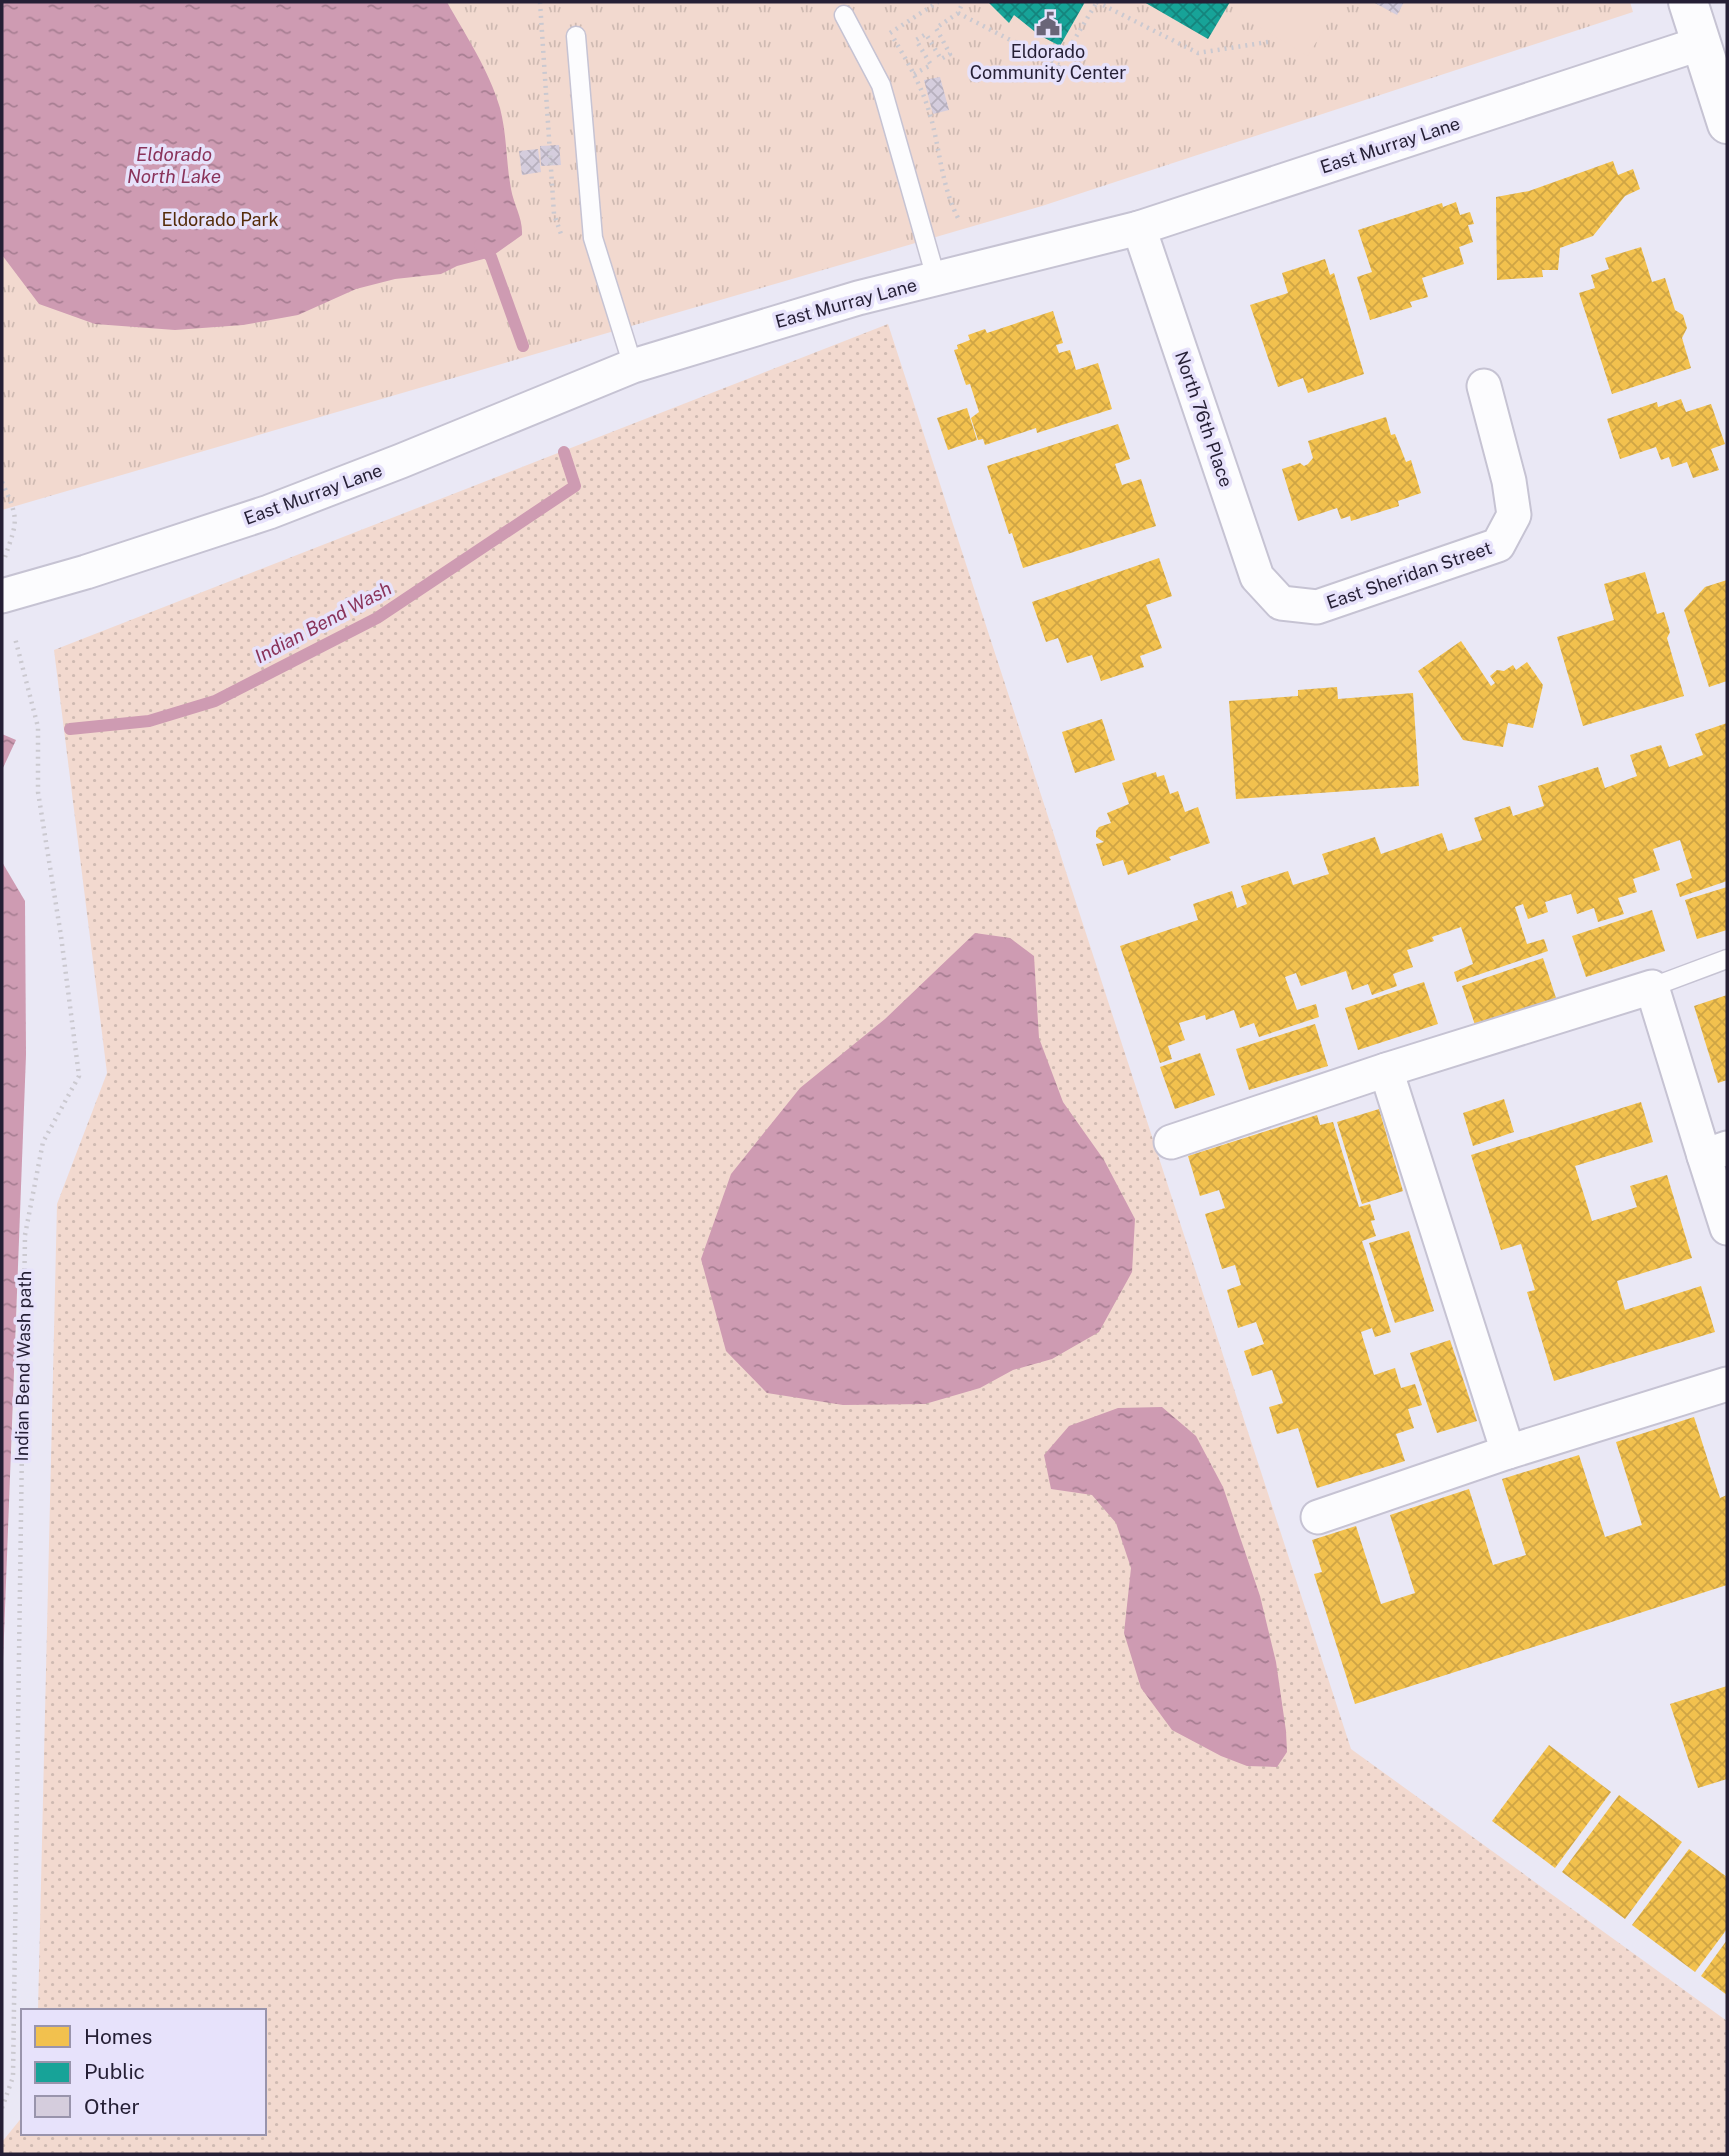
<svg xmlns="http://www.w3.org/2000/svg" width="1729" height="2156" font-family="'Public Sans',sans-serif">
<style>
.grass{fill:url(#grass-dots)}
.park{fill:url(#park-tufts)}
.pitch{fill:#f2d9cf}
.water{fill:url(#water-ripples)}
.homes{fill:url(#homes-cross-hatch)}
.public{fill:url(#public-cross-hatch)}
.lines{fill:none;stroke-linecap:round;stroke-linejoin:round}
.stream{stroke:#ce9bb2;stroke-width:12}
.building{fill:url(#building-cross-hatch)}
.service-casing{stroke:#c6c3d3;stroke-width:21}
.minor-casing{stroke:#c6c3d3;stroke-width:37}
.tertiary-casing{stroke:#c6c3d3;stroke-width:42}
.path{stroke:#cbc9d0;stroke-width:4.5;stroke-dasharray:2 5;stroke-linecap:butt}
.service{stroke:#fcfcfe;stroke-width:18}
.minor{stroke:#fcfcfe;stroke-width:33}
.tertiary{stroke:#fcfcfe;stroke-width:38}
.labels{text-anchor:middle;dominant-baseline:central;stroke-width:7;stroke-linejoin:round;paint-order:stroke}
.poi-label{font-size:18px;fill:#251f35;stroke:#e7e2fb}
.street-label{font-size:18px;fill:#251f35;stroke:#e7e2fb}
.park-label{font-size:18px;fill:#552c0a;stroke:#e7e2fb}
.water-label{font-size:19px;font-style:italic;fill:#8a335a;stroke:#e7e2fb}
</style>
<defs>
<pattern id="grass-dots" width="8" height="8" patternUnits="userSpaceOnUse" patternTransform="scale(1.75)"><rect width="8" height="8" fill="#f2d9cf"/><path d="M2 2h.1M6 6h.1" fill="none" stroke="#cfbab2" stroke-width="1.8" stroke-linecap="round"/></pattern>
<pattern id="park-tufts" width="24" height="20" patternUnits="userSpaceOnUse" patternTransform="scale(1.75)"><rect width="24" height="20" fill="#f2d9cf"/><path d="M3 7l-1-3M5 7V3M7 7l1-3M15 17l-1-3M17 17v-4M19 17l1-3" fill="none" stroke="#cfbab2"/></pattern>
<pattern id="water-ripples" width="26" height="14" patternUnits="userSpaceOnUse" patternTransform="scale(1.75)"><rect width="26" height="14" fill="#ce9bb2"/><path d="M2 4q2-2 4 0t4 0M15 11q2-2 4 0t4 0" fill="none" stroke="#a77e92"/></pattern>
<pattern id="homes-cross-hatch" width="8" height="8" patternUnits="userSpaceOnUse" patternTransform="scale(1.75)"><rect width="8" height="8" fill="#f2c14e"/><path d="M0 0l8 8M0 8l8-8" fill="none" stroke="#cfa545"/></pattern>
<pattern id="public-cross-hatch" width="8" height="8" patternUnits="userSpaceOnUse" patternTransform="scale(1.75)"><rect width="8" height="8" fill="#17a398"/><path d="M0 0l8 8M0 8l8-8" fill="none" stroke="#15847d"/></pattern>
<pattern id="building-cross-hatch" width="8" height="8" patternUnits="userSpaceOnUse" patternTransform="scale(1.75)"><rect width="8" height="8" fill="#d5cddd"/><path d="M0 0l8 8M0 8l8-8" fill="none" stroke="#b7b0be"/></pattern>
</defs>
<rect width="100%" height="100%" fill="#eae8f5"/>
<polygon class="grass" points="888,324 1351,1749 1727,2021 1727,2154 2,2154 2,2142 23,2116 23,2133 264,2133 264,2011 38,2011 57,1204 107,1073 54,650"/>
<polygon class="park" points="2,2 1630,2 1633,12 1042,206 2,510"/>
<polygon class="pitch" points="1247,2 1340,2 1308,56 1239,15"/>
<g class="water">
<path d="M 2,2 L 447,2 C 466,36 489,70 500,108 C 507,135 506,162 511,189 C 514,206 523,218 522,235 L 491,257 L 457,266 L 441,274 L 395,279 L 356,289 L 298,315 L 243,325 L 175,330 L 95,324 L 39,304 L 2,255 Z"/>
<polygon points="2,734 16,740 2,770"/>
<polygon points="2,862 25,901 26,1055 2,1688"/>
<polygon points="975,933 1010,938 1034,956 1039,1038 1063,1102 1104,1160 1135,1219 1132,1272 1099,1332 1052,1359 1013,1370 980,1388 925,1404 843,1405 767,1393 726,1351 701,1259 731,1174 800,1088 885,1019"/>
<polygon points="1162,1407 1196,1436 1223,1487 1260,1596 1276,1662 1286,1731 1287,1752 1277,1767 1247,1766 1221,1756 1172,1730 1141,1688 1124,1633 1131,1568 1116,1523 1092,1495 1051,1489 1044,1455 1069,1426 1118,1408"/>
</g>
<g class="homes">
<polygon points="1613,161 1618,175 1633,169 1640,189 1625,196 1593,236 1560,248 1558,270 1542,270 1543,277 1497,280 1496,197 1529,191"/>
<polygon points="1456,202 1460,215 1470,212 1474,224 1468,225 1473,242 1459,247 1464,264 1422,278 1428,297 1410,302 1412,307 1370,320 1357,277 1372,272 1358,230 1442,203 1443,207"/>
<polygon points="1641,247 1652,282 1665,278 1675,310 1683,315 1687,328 1682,338 1691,368 1612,394 1579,293 1595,288 1591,275 1609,269 1605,258"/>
<polygon points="1325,259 1330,275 1334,273 1364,374 1308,393 1303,378 1278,387 1250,305 1288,293 1282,273"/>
<polygon points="1053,311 1063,343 1056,345 1059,353 1070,350 1076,370 1098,363 1112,409 1037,433 1036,428 985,445 983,439 978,440 971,418 979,412 970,384 966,385 954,350 958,349 957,345 970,340 968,335 985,329 987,333"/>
<polygon points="1681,399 1686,412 1711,404 1725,444 1711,449 1719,470 1693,478 1687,462 1672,467 1669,457 1661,460 1656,447 1620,459 1607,419 1657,402 1658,407"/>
<polygon points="967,408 977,440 948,450 937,418"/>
<polygon points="1386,417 1391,435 1395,434 1406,462 1411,460 1421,493 1398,501 1399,506 1351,521 1350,516 1341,519 1337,508 1298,521 1282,469 1300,463 1304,466 1308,464 1313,458 1308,441"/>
<polygon points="1118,424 1130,459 1115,464 1122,485 1141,479 1156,526 1023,568 1012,533 1009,534 987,466"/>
<polygon points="1159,558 1172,596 1146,605 1162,648 1140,656 1144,667 1101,681 1092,655 1067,663 1058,638 1046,642 1032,602"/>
<polygon points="1645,572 1657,614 1664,612 1670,632 1667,638 1684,696 1583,726 1557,637 1614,620 1604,584"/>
<polygon points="1727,580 1727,681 1709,687 1684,610 1705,587"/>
<polygon points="1461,641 1491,686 1495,683 1490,676 1497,670 1504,671 1513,665 1516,670 1527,662 1543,685 1533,728 1508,723 1503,747 1463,740 1418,671"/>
<polygon points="1337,687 1338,699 1413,693 1419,786 1236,799 1229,701 1298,696 1298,690"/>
<polygon points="1102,719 1115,760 1075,773 1062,732"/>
<polygon points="1727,723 1727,881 1680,897 1676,884 1692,878 1680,840 1653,849 1660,870 1633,879 1637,892 1618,898 1624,914 1598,922 1594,908 1577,914 1571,894 1545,902 1548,912 1528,919 1523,904 1515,907 1527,944 1544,939 1548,951 1457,982 1454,972 1473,964 1461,927 1432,937 1434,941 1407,950 1413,967 1393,974 1397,986 1372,995 1368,984 1352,990 1346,971 1301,986 1296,973 1285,977 1297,1010 1316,1004 1319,1017 1259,1037 1254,1023 1240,1028 1234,1010 1206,1020 1205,1015 1179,1023 1185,1040 1168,1046 1172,1059 1160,1063 1120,946 1198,920 1193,904 1232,891 1237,908 1247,904 1241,886 1288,871 1293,885 1329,874 1322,854 1375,837 1381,854 1442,833 1448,851 1482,840 1474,818 1510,806 1513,816 1544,806 1538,786 1598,767 1605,788 1637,776 1630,755 1661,745 1669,767 1703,755 1695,734"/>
<polygon points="1156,772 1157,777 1164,775 1170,794 1178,791 1185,812 1198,807 1210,843 1169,857 1171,860 1128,875 1123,860 1103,866 1096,844 1104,842 1096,837 1096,831 1099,827 1111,823 1107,813 1129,804 1122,783"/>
<polygon points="1727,887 1727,930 1697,939 1685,900"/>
<polygon points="1652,910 1665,951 1586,977 1572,936"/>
<polygon points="1543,958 1556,998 1475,1025 1462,986"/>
<polygon points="1424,982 1438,1024 1358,1050 1345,1008"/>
<polygon points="1727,995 1727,1080 1718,1083 1694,1006"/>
<polygon points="1315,1024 1328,1066 1249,1090 1236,1049"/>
<polygon points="1200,1053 1215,1095 1175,1109 1160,1067"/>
<polygon points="1504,1099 1514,1132 1473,1146 1463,1113"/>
<polygon points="1641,1102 1653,1142 1575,1166 1592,1221 1637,1207 1630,1186 1667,1175 1692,1258 1617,1281 1625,1310 1701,1286 1715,1332 1554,1381 1527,1292 1535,1290 1521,1244 1501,1250 1471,1155"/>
<polygon points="1379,1109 1403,1191 1362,1204 1337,1122"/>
<polygon points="1317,1115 1320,1125 1333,1122 1359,1207 1370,1204 1375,1220 1371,1221 1376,1236 1362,1241 1391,1332 1375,1337 1372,1328 1361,1332 1374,1375 1395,1368 1401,1388 1415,1384 1422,1405 1408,1409 1414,1428 1396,1434 1405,1461 1317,1488 1298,1428 1277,1434 1269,1407 1283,1403 1272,1370 1252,1376 1244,1351 1264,1344 1256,1322 1238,1328 1227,1290 1241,1285 1235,1265 1222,1269 1205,1214 1225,1208 1219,1190 1200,1196 1188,1156"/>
<polygon points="1409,1231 1434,1311 1395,1323 1369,1243"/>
<polygon points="1450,1340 1477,1421 1437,1433 1410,1353"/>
<polygon points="1694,1417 1720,1498 1727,1495 1727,1585 1355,1704 1314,1574 1322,1572 1312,1540 1356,1526 1381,1604 1415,1593 1390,1515 1469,1489 1493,1565 1526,1555 1502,1479 1579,1455 1605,1537 1642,1525 1616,1442"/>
<polygon points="1727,1686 1727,1779 1698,1788 1670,1704"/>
<polygon points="1549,1745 1611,1792 1555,1868 1492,1821"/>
<polygon points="1619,1795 1682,1842 1625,1919 1562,1872"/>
<polygon points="1689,1849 1727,1877 1727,1929 1695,1972 1632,1925"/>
<polygon points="1727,1940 1727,1995 1701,1976"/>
</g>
<g class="public">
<polygon points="988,2 1085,2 1060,46 1039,35 1014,15 1009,23"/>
<polygon points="1144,2 1230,2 1208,39"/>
</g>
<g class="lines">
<g class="stream">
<polyline points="480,245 491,257 523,346"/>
<polyline points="70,729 149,721 215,701 377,618 575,486 564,452"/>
</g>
</g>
<g class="building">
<polygon points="1373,2 1404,2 1397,15"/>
<polygon points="940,77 949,110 933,114 924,80"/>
<polygon points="559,145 561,165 541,166 540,146"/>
<polygon points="538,149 541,172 522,175 519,151"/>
</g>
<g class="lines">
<g class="service-casing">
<g id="service">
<polyline points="844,15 881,85 936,278"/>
<polyline points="576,36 593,238 633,366"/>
<polyline points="1652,987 1727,959"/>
</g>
</g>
<g class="minor-casing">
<g id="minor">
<polyline points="1139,228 1257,577 1281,603 1317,607 1498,545 1514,515 1509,481 1484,386"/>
<polyline points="2,596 86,572 269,512 401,461 633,366 858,298 1139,228 1702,43"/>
<polyline points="1386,1070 1508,1452"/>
<polyline points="1171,1142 1386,1070 1652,987 1704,1156 1727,1148"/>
<polyline points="1704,1156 1727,1228"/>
<polyline points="1318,1517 1508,1452 1727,1384"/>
</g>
</g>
<g class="tertiary-casing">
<polyline id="tertiary" points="1688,2 1727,124"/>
</g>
<g class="path">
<polyline points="540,2 554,214 561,234"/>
<polyline points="1097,2 1198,53 1268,42"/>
<polyline points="958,13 1059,65 1097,2"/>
<polyline points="890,33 938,2"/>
<path d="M 894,39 C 907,61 920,83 928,108 C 940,144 940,183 958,218"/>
<polyline points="914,74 931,65 916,40 926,34 941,59 950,54 936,28 958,13 963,2"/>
<path d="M 2,482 C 19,520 18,519 5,557"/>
<polyline points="2,2108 13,2077 25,1235 43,1142 79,1076 61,936 38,792 38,727 15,638"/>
</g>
<use href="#service" class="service"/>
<use href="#minor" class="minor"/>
<use href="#tertiary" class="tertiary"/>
</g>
<defs>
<g id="civic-bare" transform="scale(1.89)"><path d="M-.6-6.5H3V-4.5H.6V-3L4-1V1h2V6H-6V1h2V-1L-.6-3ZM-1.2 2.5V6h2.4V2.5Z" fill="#6a6578" stroke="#e7e2fb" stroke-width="2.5" paint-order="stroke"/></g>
</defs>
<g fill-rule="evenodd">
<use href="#civic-bare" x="1048" y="24"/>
</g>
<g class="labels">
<g class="poi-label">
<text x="1048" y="51">Eldorado<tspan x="1048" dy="21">Community Center</tspan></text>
</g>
<g class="street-label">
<text transform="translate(1390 145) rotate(-18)">East Murray Lane</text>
<text transform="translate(846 303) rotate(-15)">East Murray Lane</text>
<text transform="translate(1204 419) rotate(71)">North 76th Place</text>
<text transform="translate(313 494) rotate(-20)">East Murray Lane</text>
<text transform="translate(1409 575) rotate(-19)">East Sheridan Street</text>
<text transform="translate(23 1366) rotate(-89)">Indian Bend Wash path</text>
</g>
<g class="park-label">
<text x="220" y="219">Eldorado Park</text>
</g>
<g class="water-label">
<text x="174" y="154">Eldorado<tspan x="174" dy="22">North Lake</tspan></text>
<text transform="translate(323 622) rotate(-28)">Indian Bend Wash</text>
</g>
</g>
<rect width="1729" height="2156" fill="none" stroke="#251f35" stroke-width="7"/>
<rect x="21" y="2009" width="245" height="126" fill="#e7e2fb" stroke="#9994ac" stroke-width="2"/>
<rect x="35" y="2026" width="35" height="21" fill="#f2c14e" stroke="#9994ac" stroke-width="2"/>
<text x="84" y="2044" font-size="21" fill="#251f35">Homes</text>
<rect x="35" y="2062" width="35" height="21" fill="#17a398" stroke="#9994ac" stroke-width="2"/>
<text x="84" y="2079" font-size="21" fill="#251f35">Public</text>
<rect x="35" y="2096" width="35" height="21" fill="#d5cddd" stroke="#9994ac" stroke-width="2"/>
<text x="84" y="2114" font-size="21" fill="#251f35">Other</text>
</svg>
